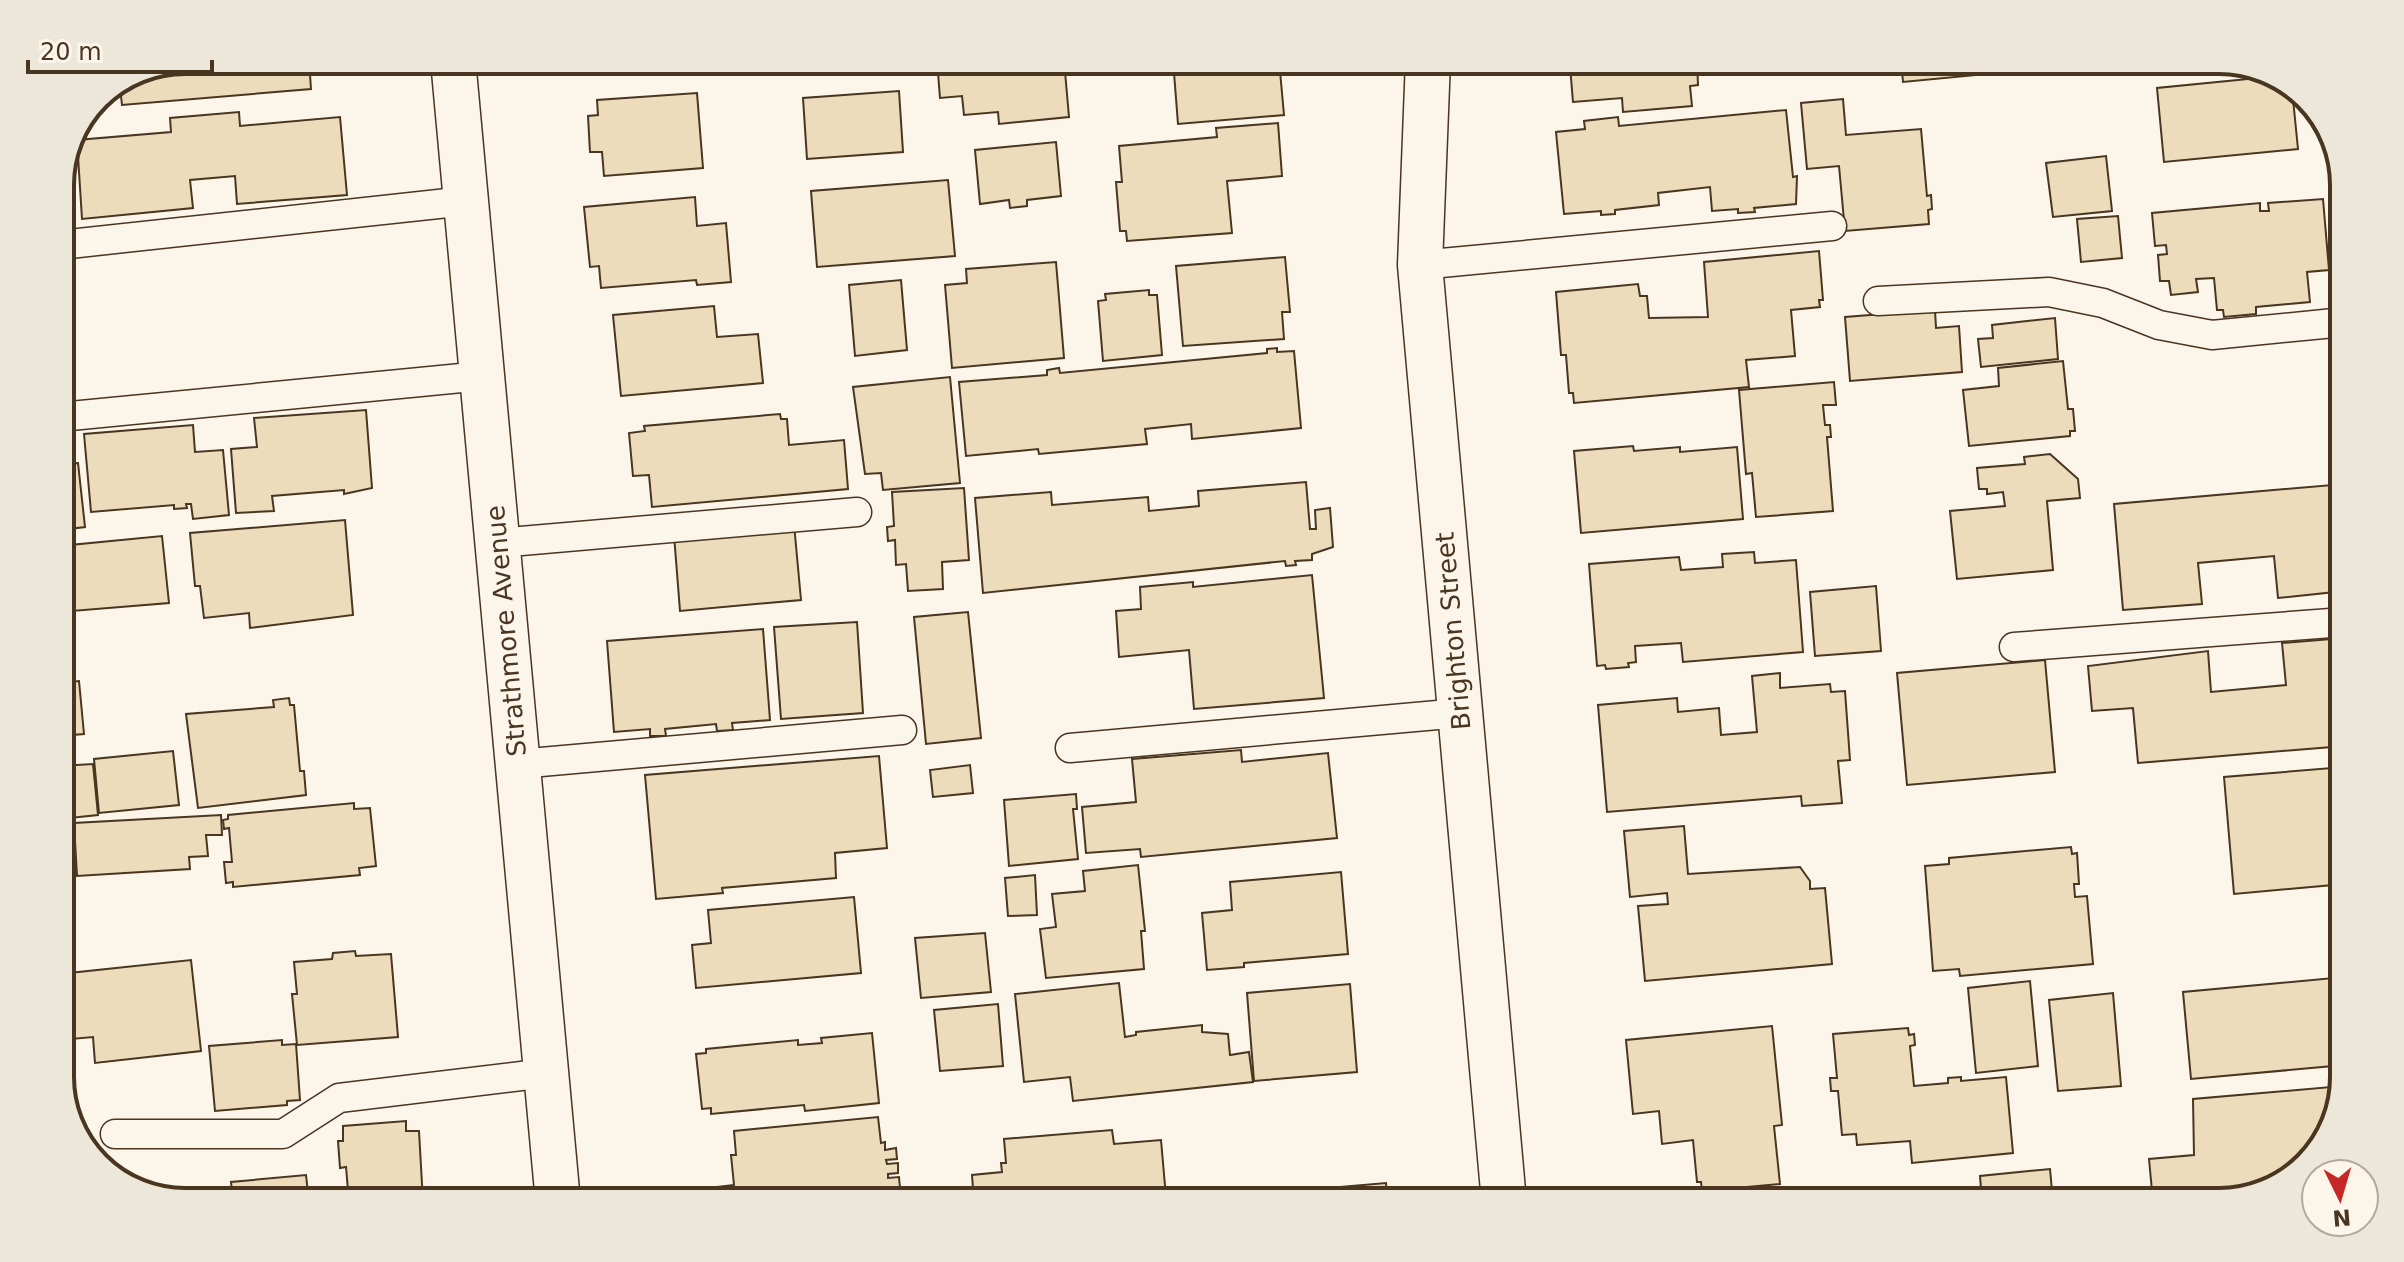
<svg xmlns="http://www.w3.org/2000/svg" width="2404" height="1262" font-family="'DejaVu Sans',sans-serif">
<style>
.building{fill:#ecdcbc;stroke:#4a3520;stroke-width:2}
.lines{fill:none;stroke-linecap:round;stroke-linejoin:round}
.service-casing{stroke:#4a3520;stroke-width:31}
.minor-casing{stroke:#4a3520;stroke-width:47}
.service{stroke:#fbf6e9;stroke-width:28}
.minor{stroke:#fbf6e9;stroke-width:44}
.labels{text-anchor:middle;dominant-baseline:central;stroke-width:6;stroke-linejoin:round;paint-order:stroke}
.street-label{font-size:26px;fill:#4a3520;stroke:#fbf6e9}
.rim{fill:none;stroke:#4a3520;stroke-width:4}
</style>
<rect width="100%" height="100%" fill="#fbf6e9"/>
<g class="building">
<polygon points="185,60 309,60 311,89 122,105 120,87"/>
<polygon points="937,60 1064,60 1069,117 999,124 998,112 964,115 962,96 940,98"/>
<polygon points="1173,60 1279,60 1284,115 1178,124"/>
<polygon points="1561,60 1697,60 1698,85 1690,86 1692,106 1623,112 1622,98 1573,102 1570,66 1562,67"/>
<polygon points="1901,60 2049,60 2050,68 1903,82"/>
<polygon points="2085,60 2159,60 2159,61 2085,67"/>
<polygon points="2278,76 2292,89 2298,149 2164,162 2157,88"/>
<polygon points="899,91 903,152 807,159 803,98"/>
<polygon points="697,93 703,168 604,176 602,152 590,152 588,116 598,115 597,100"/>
<polygon points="1843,99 1846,135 1921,129 1927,196 1931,195 1932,209 1928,210 1929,224 1845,231 1839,166 1807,169 1801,103"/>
<polygon points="1786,110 1793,177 1797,176 1796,204 1754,208 1755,212 1738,213 1738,209 1712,211 1710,187 1658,193 1659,205 1615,210 1615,214 1601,215 1601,211 1564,214 1556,132 1585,129 1584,121 1618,117 1619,126"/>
<polygon points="239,112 240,126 340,117 347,195 237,204 235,176 190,180 193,208 82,219 77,140 171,132 170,118"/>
<polygon points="1278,123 1282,176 1227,181 1232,233 1127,241 1126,231 1120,231 1116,182 1122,182 1119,146 1217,137 1216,128"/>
<polygon points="1056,142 1061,196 1027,200 1027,206 1010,208 1009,200 980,204 975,150"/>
<polygon points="70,156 73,191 60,192 60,178"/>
<polygon points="2106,156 2112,211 2053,217 2046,163"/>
<polygon points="948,180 955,256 817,267 811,191"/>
<polygon points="695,197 697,226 726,223 731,282 697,285 696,280 601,288 599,266 590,267 584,207"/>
<polygon points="2323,199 2329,270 2307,272 2310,302 2256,307 2256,314 2224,317 2223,310 2217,310 2214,278 2196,279 2198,292 2171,295 2169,281 2160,281 2158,255 2167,254 2166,245 2155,246 2152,213 2260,203 2260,211 2269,211 2268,203"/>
<polygon points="2118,216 2122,258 2081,262 2077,219"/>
<polygon points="1819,251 1823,300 1819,300 1820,307 1791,310 1795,356 1746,360 1749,387 1574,403 1573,393 1569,393 1566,355 1561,355 1556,292 1638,284 1640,296 1647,296 1649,318 1708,317 1704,262"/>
<polygon points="1285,257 1290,312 1282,312 1284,339 1183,346 1176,266"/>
<polygon points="1056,262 1064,358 952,368 945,285 967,283 966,269"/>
<polygon points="901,280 907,350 855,356 849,285"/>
<polygon points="1149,290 1149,295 1157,295 1162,355 1103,361 1098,301 1106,300 1105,294"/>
<polygon points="714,306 717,337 758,334 763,383 621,396 613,315"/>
<polygon points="1935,310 1936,328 1959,326 1962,372 1850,381 1845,317"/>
<polygon points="2055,318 2058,359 1981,367 1978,339 1993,338 1992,325"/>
<polygon points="1277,348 1277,352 1294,351 1301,428 1192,439 1191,424 1145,429 1147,444 1039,454 1038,449 966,456 959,382 1047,375 1047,370 1059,368 1060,373 1267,353 1267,349"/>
<polygon points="2063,361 2068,409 2073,409 2075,431 2070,431 2070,436 1969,446 1963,390 1999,386 1998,368"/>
<polygon points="950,377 960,483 883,490 881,473 865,474 853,387"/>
<polygon points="1834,382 1836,405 1823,405 1825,425 1830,425 1831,437 1827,437 1833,511 1756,517 1752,473 1746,474 1739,390"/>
<polygon points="366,410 372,488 344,494 344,490 272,496 274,511 236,513 231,449 257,447 254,418"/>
<polygon points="780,414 781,419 787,419 789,445 844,440 848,489 652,507 649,475 633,476 629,433 645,431 644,426"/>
<polygon points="193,425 195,452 223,450 229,515 193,519 191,504 186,504 187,508 174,509 174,505 91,512 84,434"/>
<polygon points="1633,446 1634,451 1680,447 1680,452 1737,447 1743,519 1581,533 1574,451"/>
<polygon points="2050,454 2078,479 2080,498 2047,501 2053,570 1957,579 1950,511 2005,506 2003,492 1987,494 1987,489 1979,489 1977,468 2025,464 2024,457"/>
<polygon points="78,463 85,527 60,530 60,464"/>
<polygon points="1306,482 1310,529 1316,529 1315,510 1330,508 1333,547 1312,554 1312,560 1295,561 1296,565 1286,566 1285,561 983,593 975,498 1051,492 1052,505 1148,497 1149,511 1199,506 1198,491"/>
<polygon points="2344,484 2344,591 2278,598 2274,556 2198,563 2202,604 2123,610 2114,504"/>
<polygon points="964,488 969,560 942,562 943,589 908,591 906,564 896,565 895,540 888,541 887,527 894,526 892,492"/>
<polygon points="345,520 353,615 250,628 249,613 204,618 200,586 195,586 190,533"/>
<polygon points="794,524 801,600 680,611 674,535"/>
<polygon points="162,536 169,603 72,611 68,572 60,572 60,546"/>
<polygon points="1754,552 1755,563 1796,560 1803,652 1683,662 1681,643 1635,646 1636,662 1628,663 1629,667 1606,669 1605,665 1597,666 1589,564 1679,557 1681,570 1723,567 1722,554"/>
<polygon points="1312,575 1324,698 1194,709 1189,650 1119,657 1116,611 1141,609 1140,587 1193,582 1193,587"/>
<polygon points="1876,586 1881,651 1815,656 1810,592"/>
<polygon points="968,612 981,738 926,744 914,617"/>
<polygon points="857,622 863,713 781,719 774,627"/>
<polygon points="763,629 770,720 732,723 733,730 717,731 716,724 665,729 666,736 650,736 650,729 614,732 607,641"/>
<polygon points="2344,638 2344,746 2138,763 2133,708 2092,711 2088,666 2208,651 2211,692 2286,685 2282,643"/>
<polygon points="2045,660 2055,772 1907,785 1897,673"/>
<polygon points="1780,673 1780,688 1830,684 1831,692 1845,691 1850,760 1838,761 1842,803 1802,806 1801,796 1607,812 1598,705 1677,698 1678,712 1719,708 1721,735 1757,732 1752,676"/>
<polygon points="79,681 84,734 60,736 60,683"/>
<polygon points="289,698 290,705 294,705 300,771 304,771 306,795 198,808 186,714 274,707 273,700"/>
<polygon points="1241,750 1242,762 1328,753 1337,838 1141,857 1140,849 1086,853 1082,807 1136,802 1132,759"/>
<polygon points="173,751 179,805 99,813 94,759"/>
<polygon points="879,756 887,848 835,853 836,878 722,888 723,893 656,899 645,775"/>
<polygon points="93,764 98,815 60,819 60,766"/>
<polygon points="970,765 973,793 933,797 930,770"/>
<polygon points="2344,767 2344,884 2234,894 2224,777"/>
<polygon points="1076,794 1077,809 1073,809 1078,859 1009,866 1004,800"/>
<polygon points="354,803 354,809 370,808 376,866 359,868 360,875 233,887 233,882 226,883 224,862 232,862 229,828 224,829 223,820 228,819 228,815"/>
<polygon points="221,815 222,835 206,835 208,856 189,857 190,869 77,876 74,823"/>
<polygon points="1684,826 1688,874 1800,867 1810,881 1810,889 1825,888 1832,964 1645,981 1638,906 1668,904 1667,893 1630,897 1624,831"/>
<polygon points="2071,847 2072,854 2077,853 2079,884 2074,884 2075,897 2087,896 2093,964 1960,976 1959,969 1933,971 1925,866 1949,864 1949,858"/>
<polygon points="1138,865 1145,931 1141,931 1144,969 1046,978 1040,929 1056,927 1052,894 1085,891 1083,871"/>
<polygon points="1341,872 1348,954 1244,963 1244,967 1207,970 1202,913 1232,910 1230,882"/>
<polygon points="1035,875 1037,915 1008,916 1005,878"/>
<polygon points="854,897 861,973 696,988 692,945 711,943 708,910"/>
<polygon points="985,933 991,992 921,998 915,938"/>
<polygon points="355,951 356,956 391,954 398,1037 297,1045 292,994 297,994 294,962 332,959 333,953"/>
<polygon points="191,960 201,1051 95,1063 93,1037 60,1040 60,974"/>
<polygon points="2344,977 2344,1065 2191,1079 2183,992"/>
<polygon points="2030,981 2038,1066 1976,1073 1968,988"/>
<polygon points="1119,983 1125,1037 1136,1035 1136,1032 1202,1025 1202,1032 1228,1034 1230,1055 1249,1052 1253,1082 1073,1101 1070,1077 1024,1082 1015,994"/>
<polygon points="1350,984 1357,1072 1254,1081 1247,993"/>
<polygon points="2113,993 2121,1086 2058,1091 2049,1000"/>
<polygon points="998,1004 1003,1066 940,1071 934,1010"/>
<polygon points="1772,1026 1782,1125 1774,1126 1780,1184 1702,1191 1701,1182 1697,1182 1693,1140 1662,1144 1659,1111 1633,1114 1626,1040"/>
<polygon points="1908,1028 1909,1035 1914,1034 1915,1045 1910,1046 1914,1086 1948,1083 1948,1078 1961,1077 1961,1081 2006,1077 2013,1153 1912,1163 1910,1141 1857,1145 1856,1134 1842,1135 1838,1091 1831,1091 1830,1078 1837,1078 1833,1034"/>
<polygon points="872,1033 879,1103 805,1111 804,1105 711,1114 711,1108 702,1109 696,1054 706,1053 706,1049 798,1040 798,1045 822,1043 821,1038"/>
<polygon points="282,1040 282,1045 296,1044 300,1100 287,1101 287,1105 215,1111 209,1046"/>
<polygon points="2342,1086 2331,1132 2288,1181 2220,1202 2153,1202 2149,1159 2194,1155 2193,1099"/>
<polygon points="878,1117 881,1143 885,1142 885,1150 896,1148 897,1159 886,1160 887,1164 898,1163 898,1173 888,1174 888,1178 899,1177 900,1188 889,1189 889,1193 900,1192 901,1202 719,1202 718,1187 734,1185 731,1155 736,1155 734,1131"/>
<polygon points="406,1121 406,1131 419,1131 423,1202 349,1202 346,1167 340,1168 338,1141 343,1141 343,1126"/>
<polygon points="1112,1130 1114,1144 1161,1140 1166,1197 1108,1202 974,1202 972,1175 1002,1172 1001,1163 1006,1163 1004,1139"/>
<polygon points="2050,1169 2053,1202 1982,1202 1980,1176"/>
<polygon points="306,1175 309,1202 233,1202 231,1182"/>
<polygon points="1386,1183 1388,1202 1221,1202 1329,1193 1329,1188"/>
</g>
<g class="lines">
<g class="service-casing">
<g id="service">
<polyline points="60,245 466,201"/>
<polyline points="1420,265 1832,226"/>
<polyline points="1878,301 2049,292 2103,303 2159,325 2212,335 2344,322"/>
<polyline points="60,417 482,376"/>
<polyline points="498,543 857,512"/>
<polyline points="2014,647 2344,622"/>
<polyline points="1070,748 1460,713"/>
<polyline points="518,764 902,730"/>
<polyline points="115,1134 283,1134 339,1098 546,1073"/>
</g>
</g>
<g class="minor-casing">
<g id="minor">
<polyline points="453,60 558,1202"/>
<polyline points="1428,60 1420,265 1504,1202"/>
</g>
</g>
<use href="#service" class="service"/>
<use href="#minor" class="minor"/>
</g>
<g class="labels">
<g class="street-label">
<text transform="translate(506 631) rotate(-95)">Strathmore Avenue</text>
<text transform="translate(1453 631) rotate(-95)">Brighton Street</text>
</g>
</g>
<path d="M0 0H2404V1262H0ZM185 74H2219A111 111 0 0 1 2330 185V1077A111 111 0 0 1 2219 1188H185A111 111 0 0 1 74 1077V185A111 111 0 0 1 185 74Z" fill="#ede7d9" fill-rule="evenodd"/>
<path class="rim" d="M185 74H2219A111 111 0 0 1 2330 185V1077A111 111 0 0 1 2219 1188H185A111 111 0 0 1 74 1077V185A111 111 0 0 1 185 74Z"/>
<g transform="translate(2340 1198) rotate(175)"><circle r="38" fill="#fbf6e9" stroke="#b4a999" stroke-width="2"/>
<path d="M0-6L14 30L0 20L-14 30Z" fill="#c62828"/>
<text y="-12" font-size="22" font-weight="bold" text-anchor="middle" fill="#4a3520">N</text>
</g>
<path d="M28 60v12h184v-12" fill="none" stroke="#4a3520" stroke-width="4"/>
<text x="40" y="60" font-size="24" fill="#4a3520" stroke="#fbf6e9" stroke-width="6" paint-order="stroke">20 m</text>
</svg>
